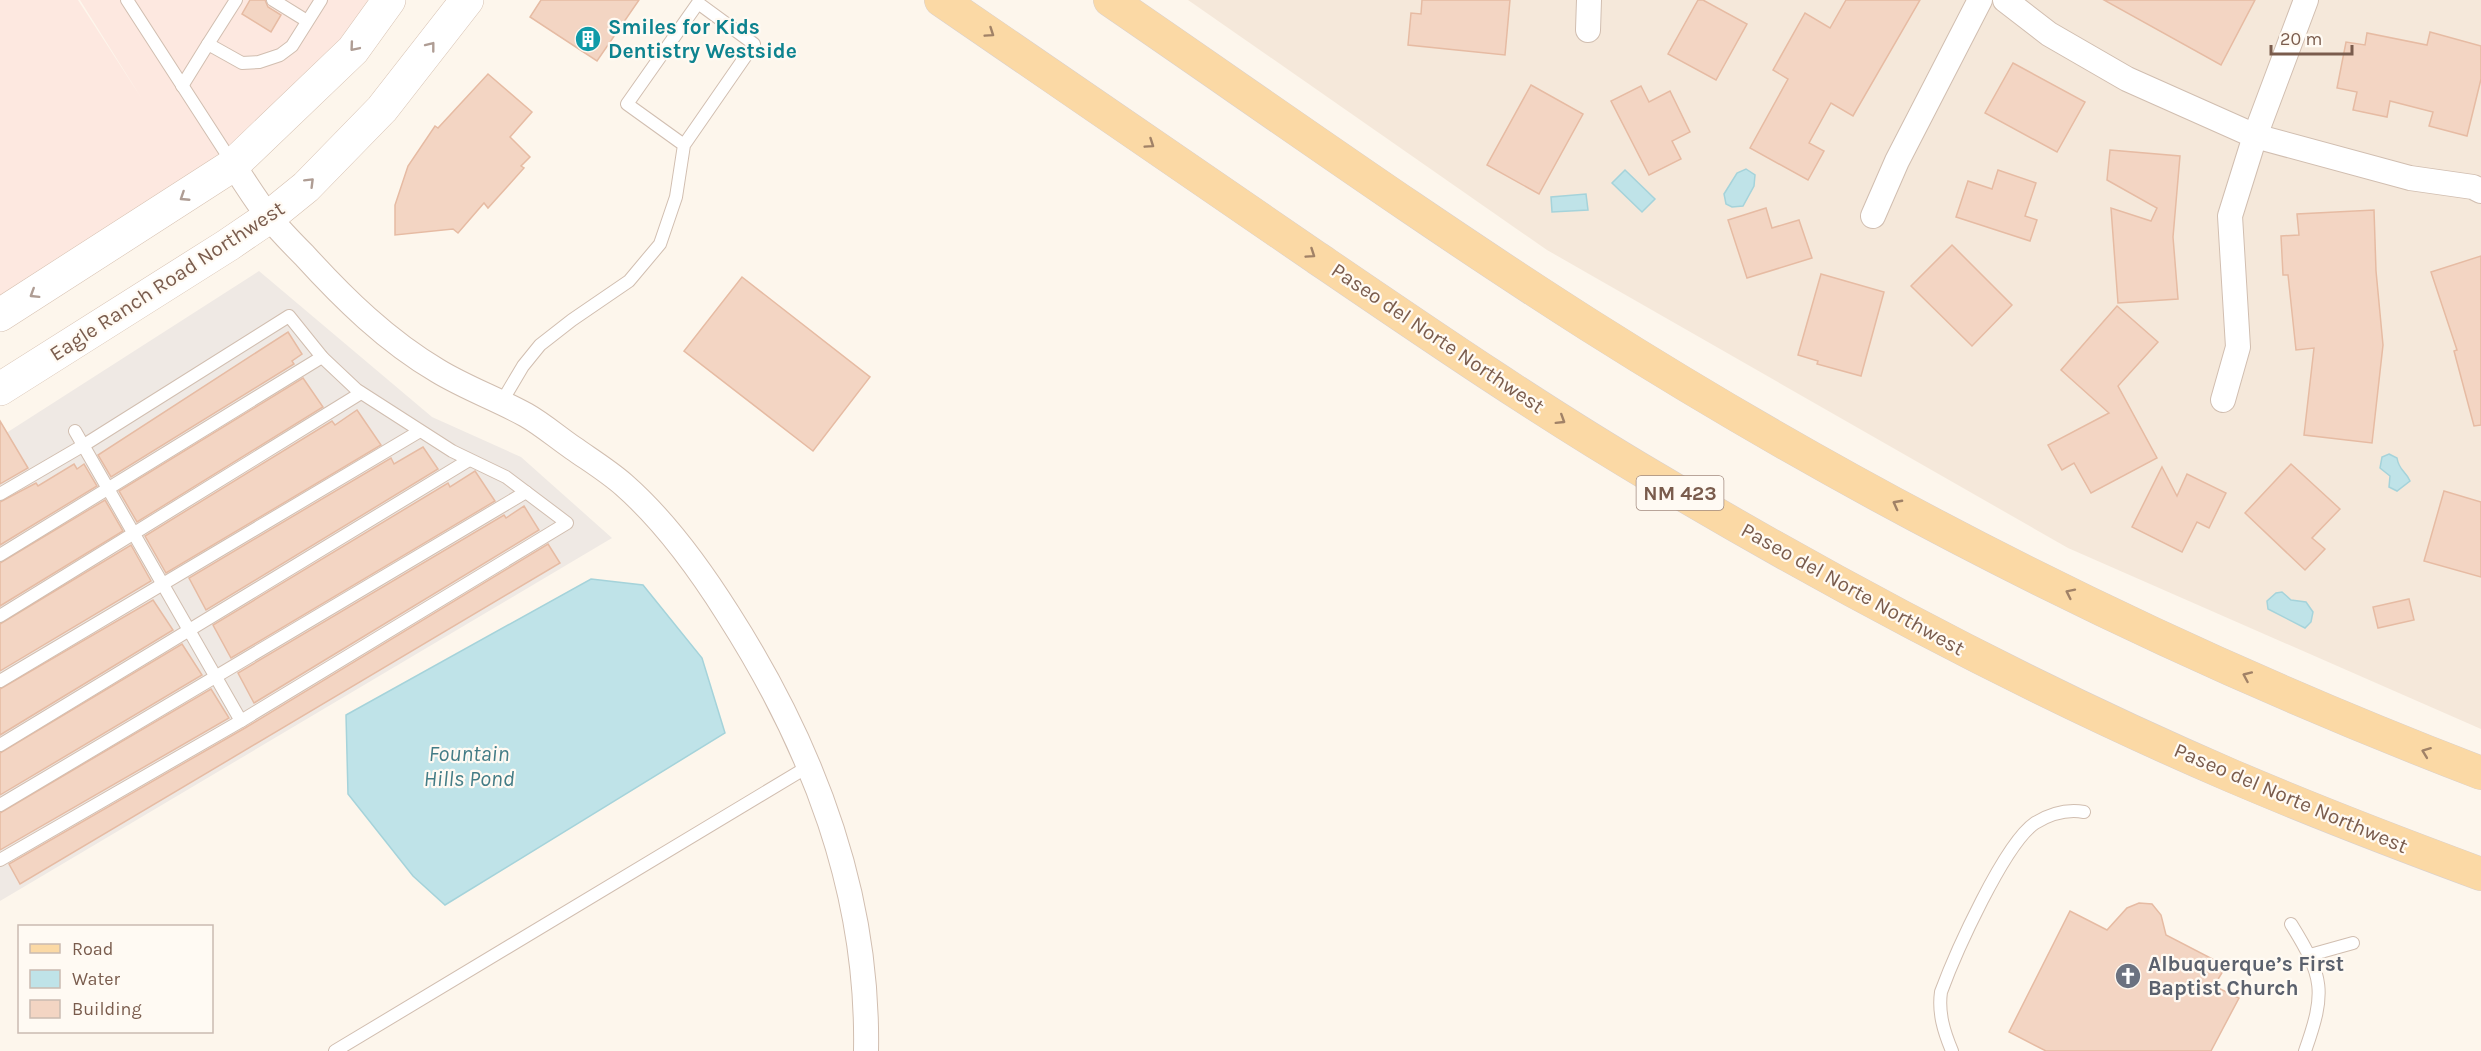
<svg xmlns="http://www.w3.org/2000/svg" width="2481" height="1051" font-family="Karla,sans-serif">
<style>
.residential{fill:#f5e8da}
.commercial{fill:#fde8e0}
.industrial{fill:#efe9e4}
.water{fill:#bfe3e8;stroke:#a5d3da;stroke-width:1.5}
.building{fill:#f3d5c3;stroke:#e6bba3;stroke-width:1.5}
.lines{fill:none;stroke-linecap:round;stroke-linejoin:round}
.lane-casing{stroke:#d1beb0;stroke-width:14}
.street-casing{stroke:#d1beb0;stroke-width:26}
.secondary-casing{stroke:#d6c0b0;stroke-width:34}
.primary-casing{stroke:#dad1cd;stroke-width:34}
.lane{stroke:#fff;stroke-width:12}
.street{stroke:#fff;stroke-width:24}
.secondary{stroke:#fff;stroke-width:33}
.primary{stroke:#fbd9a5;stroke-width:33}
.oneway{stroke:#a18267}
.oneway2{stroke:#af9d94}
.labels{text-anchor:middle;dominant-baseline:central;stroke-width:4.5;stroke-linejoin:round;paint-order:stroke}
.shield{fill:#fffaf3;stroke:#a28b7f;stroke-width:1.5}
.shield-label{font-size:20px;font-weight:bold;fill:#7a5c4d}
.culture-label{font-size:21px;font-weight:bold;fill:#0d838f;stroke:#fffaf3;text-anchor:start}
.street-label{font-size:21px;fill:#7a5c4d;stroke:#fffaf3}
.worship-label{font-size:21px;font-weight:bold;fill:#5b616d;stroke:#fffaf3;text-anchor:start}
.water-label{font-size:22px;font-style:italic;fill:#437c86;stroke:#fffaf3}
</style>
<rect width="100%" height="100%" fill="#fdf6ec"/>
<polygon class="residential" points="1188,0 2481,0 2481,729 2068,548 1547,250"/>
<polygon class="commercial" points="0,0 78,0 142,99 80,0 371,0 349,31 251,127 191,177 0,299"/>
<polygon class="industrial" points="259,271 432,417 521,457 612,538 0,901 0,437"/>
<g class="water">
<polygon points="1746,169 1755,175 1754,186 1743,206 1732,207 1726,204 1724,194 1737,173"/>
<polygon points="1625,170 1655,199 1642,212 1612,183"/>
<polygon points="1586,194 1588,210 1552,212 1551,197"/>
<path d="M 2389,454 L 2397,458 C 2399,471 2406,471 2410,481 L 2397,491 L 2389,487 L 2390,476 L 2380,468 L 2382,457 Z"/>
<polygon points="591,579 643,585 702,658 725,733 445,905 413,876 348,794 346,715"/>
<polygon points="2282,592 2291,600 2306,602 2313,612 2311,622 2305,628 2268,609 2267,601 2276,593"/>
</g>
<g class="building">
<polygon points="250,0 265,0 268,7 281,15 271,32 242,14"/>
<polygon points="541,0 639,0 597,61 530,17"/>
<polygon points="1422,0 1510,0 1505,55 1408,45 1411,13 1421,14"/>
<polygon points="1698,0 1703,0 1747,24 1716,80 1668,54"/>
<polygon points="1846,0 1920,0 1853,116 1831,103 1809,143 1824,151 1808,180 1750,148 1788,79 1773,70 1805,13 1830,28"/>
<polygon points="2104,0 2255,0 2221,65"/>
<polygon points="2430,32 2481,46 2481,79 2467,136 2429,126 2433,112 2390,101 2387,117 2353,110 2357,92 2337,88 2346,42 2365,45 2367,33 2427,45"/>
<polygon points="2013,63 2085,102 2057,152 1985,113"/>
<polygon points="488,74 532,112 510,137 530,157 521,166 524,168 488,208 484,203 458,233 453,229 395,235 395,205 408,166 435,126 438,128"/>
<polygon points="1531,85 1583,114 1539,194 1487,165"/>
<polygon points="1641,86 1649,102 1670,91 1690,132 1672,141 1681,159 1649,175 1611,101"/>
<polygon points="2110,150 2180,156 2173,237 2178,299 2118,303 2111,208 2151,221 2157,208 2107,180"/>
<polygon points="1998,170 2036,183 2025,216 2037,220 2030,241 1956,217 1968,181 1992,189"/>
<polygon points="1766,208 1772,228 1799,220 1812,258 1747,278 1728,220"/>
<polygon points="2374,210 2376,271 2383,345 2372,443 2304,435 2314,348 2296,350 2288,275 2283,275 2281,236 2299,235 2297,214"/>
<polygon points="1952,245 2012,305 1972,346 1911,286"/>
<polygon points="2481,256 2481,425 2474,426 2454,351 2457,350 2431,272"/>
<polygon points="1821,274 1884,292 1861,376 1817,364 1818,361 1798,355"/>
<polygon points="742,277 870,377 813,451 684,351"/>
<polygon points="2117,306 2158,342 2118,386 2157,458 2091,493 2074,463 2062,470 2048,445 2109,413 2061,370"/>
<polygon points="288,332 302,354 292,361 294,364 111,477 98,455"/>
<polygon points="303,378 323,407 137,522 119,491"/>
<polygon points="357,410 381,445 166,573 145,536 332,421 335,425"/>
<polygon points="0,421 28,468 0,484"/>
<polygon points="423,447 438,469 206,610 189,578 391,458 394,464"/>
<polygon points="74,464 77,469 84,464 97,486 0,545 0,502 36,483 38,486"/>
<polygon points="2291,464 2340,509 2312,538 2325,549 2305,570 2245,513"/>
<polygon points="2162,467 2177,496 2187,474 2226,493 2209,528 2197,522 2182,552 2132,527"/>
<polygon points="475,471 495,501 231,658 213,625 448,483 450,487"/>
<polygon points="2444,491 2481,502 2481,577 2424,561"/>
<polygon points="105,500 123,531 0,606 0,563"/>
<polygon points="524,506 539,530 254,703 238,673 504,515 506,518"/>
<polygon points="548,544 560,563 20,884 9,864 245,728"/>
<polygon points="131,545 151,581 0,671 0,624"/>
<polygon points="2409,599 2414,620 2378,628 2373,607"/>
<polygon points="153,600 173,630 0,735 0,689"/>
<polygon points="182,644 202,675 0,795 0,753"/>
<polygon points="211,689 229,718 0,850 0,813"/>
<polygon points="2139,903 2152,904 2161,915 2166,935 2226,966 2214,986 2239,998 2211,1051 2046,1051 2009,1032 2070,911 2107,930 2127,908"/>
</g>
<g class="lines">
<g class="lane-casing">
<g id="lane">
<polyline points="127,0 233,164"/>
<polyline points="273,0 307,21"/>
<polyline points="208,44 236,0"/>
<polyline points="182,86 208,44 242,63 259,62 280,55 292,46 321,0"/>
<polyline points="501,403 523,366 540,345 572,320 629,281 660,244 676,197 684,145 754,44 698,3 627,104 684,145"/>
<polyline points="75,431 241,721"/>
<polyline points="0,494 84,445 289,316 322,357 357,390 452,451 506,477 567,523 241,721 0,860"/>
<polyline points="0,555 322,357"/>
<polyline points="0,616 361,393"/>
<polyline points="0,681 420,431"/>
<polyline points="0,745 469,460"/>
<polyline points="0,805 526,492"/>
<path d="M 2291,924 C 2324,977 2326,992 2305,1051"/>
<polyline points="2310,955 2353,943"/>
<polyline points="335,1051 809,766"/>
<path d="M 1952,1051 C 1944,1032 1938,1013 1941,992 C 1955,954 2004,844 2035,823 C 2050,814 2067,809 2084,812"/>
</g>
</g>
<g class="street-casing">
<g id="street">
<polyline points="2005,0 2049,34 2127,79 2255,136 2410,178 2473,187 2481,191"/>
<polyline points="1588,30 1589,0"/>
<path d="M 233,165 C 245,182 256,201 269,217 C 280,231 292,243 304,255 C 344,299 387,341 438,371 C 466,388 497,399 526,415 C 542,424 557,437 573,448 C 590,460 608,471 624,485 C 665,521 699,568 728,614 C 813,747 869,892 866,1051"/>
<polyline points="1873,216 1897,161 1980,0"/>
<polyline points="2223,400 2238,347 2230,216 2255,136 2306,0"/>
</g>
</g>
<g class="secondary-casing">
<g id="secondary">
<polyline points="0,315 233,165 353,50 389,0"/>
<polyline points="0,389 228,245 269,217 306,187 382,109 467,0"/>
</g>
</g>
<g class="primary-casing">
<g id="primary">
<path d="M 941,0 C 1067,86 1192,172 1317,258 C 1427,333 1538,409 1653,477 C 1840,588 2032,690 2232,776 C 2314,811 2397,843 2481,874"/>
<path d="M 1110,0 C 1269,109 1427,222 1589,325 C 1870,503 2171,654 2481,773"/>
</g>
</g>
<use href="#lane" class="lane"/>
<use href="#street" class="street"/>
<use href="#secondary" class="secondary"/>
<use href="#primary" class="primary"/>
</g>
<defs><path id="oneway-chevron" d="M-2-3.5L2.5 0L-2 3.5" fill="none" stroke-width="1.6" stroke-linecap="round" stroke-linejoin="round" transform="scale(1.5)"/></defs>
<g class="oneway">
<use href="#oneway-chevron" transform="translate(990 33) rotate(34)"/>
<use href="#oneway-chevron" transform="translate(1150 144) rotate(34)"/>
<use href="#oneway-chevron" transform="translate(1311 254) rotate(34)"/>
<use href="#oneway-chevron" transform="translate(1561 420) rotate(32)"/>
<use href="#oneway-chevron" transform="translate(1897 504) rotate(-152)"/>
<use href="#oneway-chevron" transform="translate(2070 593) rotate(-154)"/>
<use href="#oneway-chevron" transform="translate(2247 676) rotate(-156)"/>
<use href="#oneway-chevron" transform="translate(2426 752) rotate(-159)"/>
</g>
<g class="oneway2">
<use href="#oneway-chevron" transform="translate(431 46) rotate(-52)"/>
<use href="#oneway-chevron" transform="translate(354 47) rotate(130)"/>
<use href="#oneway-chevron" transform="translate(310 182) rotate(-45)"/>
<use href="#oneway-chevron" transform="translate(184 197) rotate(147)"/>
<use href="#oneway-chevron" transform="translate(34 294) rotate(148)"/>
</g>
<defs>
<g id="building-disc" transform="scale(1.35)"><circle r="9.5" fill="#0f9aa8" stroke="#fffaf3"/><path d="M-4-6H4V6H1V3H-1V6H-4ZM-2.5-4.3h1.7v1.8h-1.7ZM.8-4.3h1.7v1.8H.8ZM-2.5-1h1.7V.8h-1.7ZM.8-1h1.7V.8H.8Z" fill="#fff"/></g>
<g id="church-disc" transform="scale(1.35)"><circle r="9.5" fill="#6b7280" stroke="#fffaf3"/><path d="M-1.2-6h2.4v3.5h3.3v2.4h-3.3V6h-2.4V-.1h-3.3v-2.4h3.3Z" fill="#fff"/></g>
</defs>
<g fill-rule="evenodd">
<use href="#building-disc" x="588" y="39"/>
<use href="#church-disc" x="2128" y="976"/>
</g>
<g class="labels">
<rect class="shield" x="1636.5" y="476" width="87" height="34" rx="4.5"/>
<g class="shield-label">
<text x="1680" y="493">NM 423</text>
</g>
<g class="culture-label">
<text x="608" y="27">Smiles for Kids<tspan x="608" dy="24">Dentistry Westside</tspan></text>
</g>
<g class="street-label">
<text transform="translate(167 281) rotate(-33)">Eagle Ranch Road Northwest</text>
<text transform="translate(1438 338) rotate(34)">Paseo del Norte Northwest</text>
<text transform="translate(1853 589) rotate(29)">Paseo del Norte Northwest</text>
<text transform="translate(2291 798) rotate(23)">Paseo del Norte Northwest</text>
</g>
<g class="worship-label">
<text x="2148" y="964">Albuquerque’s First<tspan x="2148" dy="24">Baptist Church</tspan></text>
</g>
<g class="water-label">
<text x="469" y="754">Fountain<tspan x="469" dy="25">Hills Pond</tspan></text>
</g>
</g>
<rect x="18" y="925" width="195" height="108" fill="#fffaf3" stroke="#cabbb1" stroke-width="1.5"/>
<rect x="30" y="944" width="30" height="9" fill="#fbd9a5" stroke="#cabbb1" stroke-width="1.5"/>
<text x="72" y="955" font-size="18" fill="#7a5c4d">Road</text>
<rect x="30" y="970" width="30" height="18" fill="#bfe3e8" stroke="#cabbb1" stroke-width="1.5"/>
<text x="72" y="985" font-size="18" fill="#7a5c4d">Water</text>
<rect x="30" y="1000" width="30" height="18" fill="#f3d5c3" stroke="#cabbb1" stroke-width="1.5"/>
<text x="72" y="1015" font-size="18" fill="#7a5c4d">Building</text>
<path d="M2271 45v9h81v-9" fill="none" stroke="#7a5c4d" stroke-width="3"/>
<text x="2280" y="45" font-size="18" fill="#7a5c4d" stroke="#fffaf3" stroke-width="4.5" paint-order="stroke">20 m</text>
</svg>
